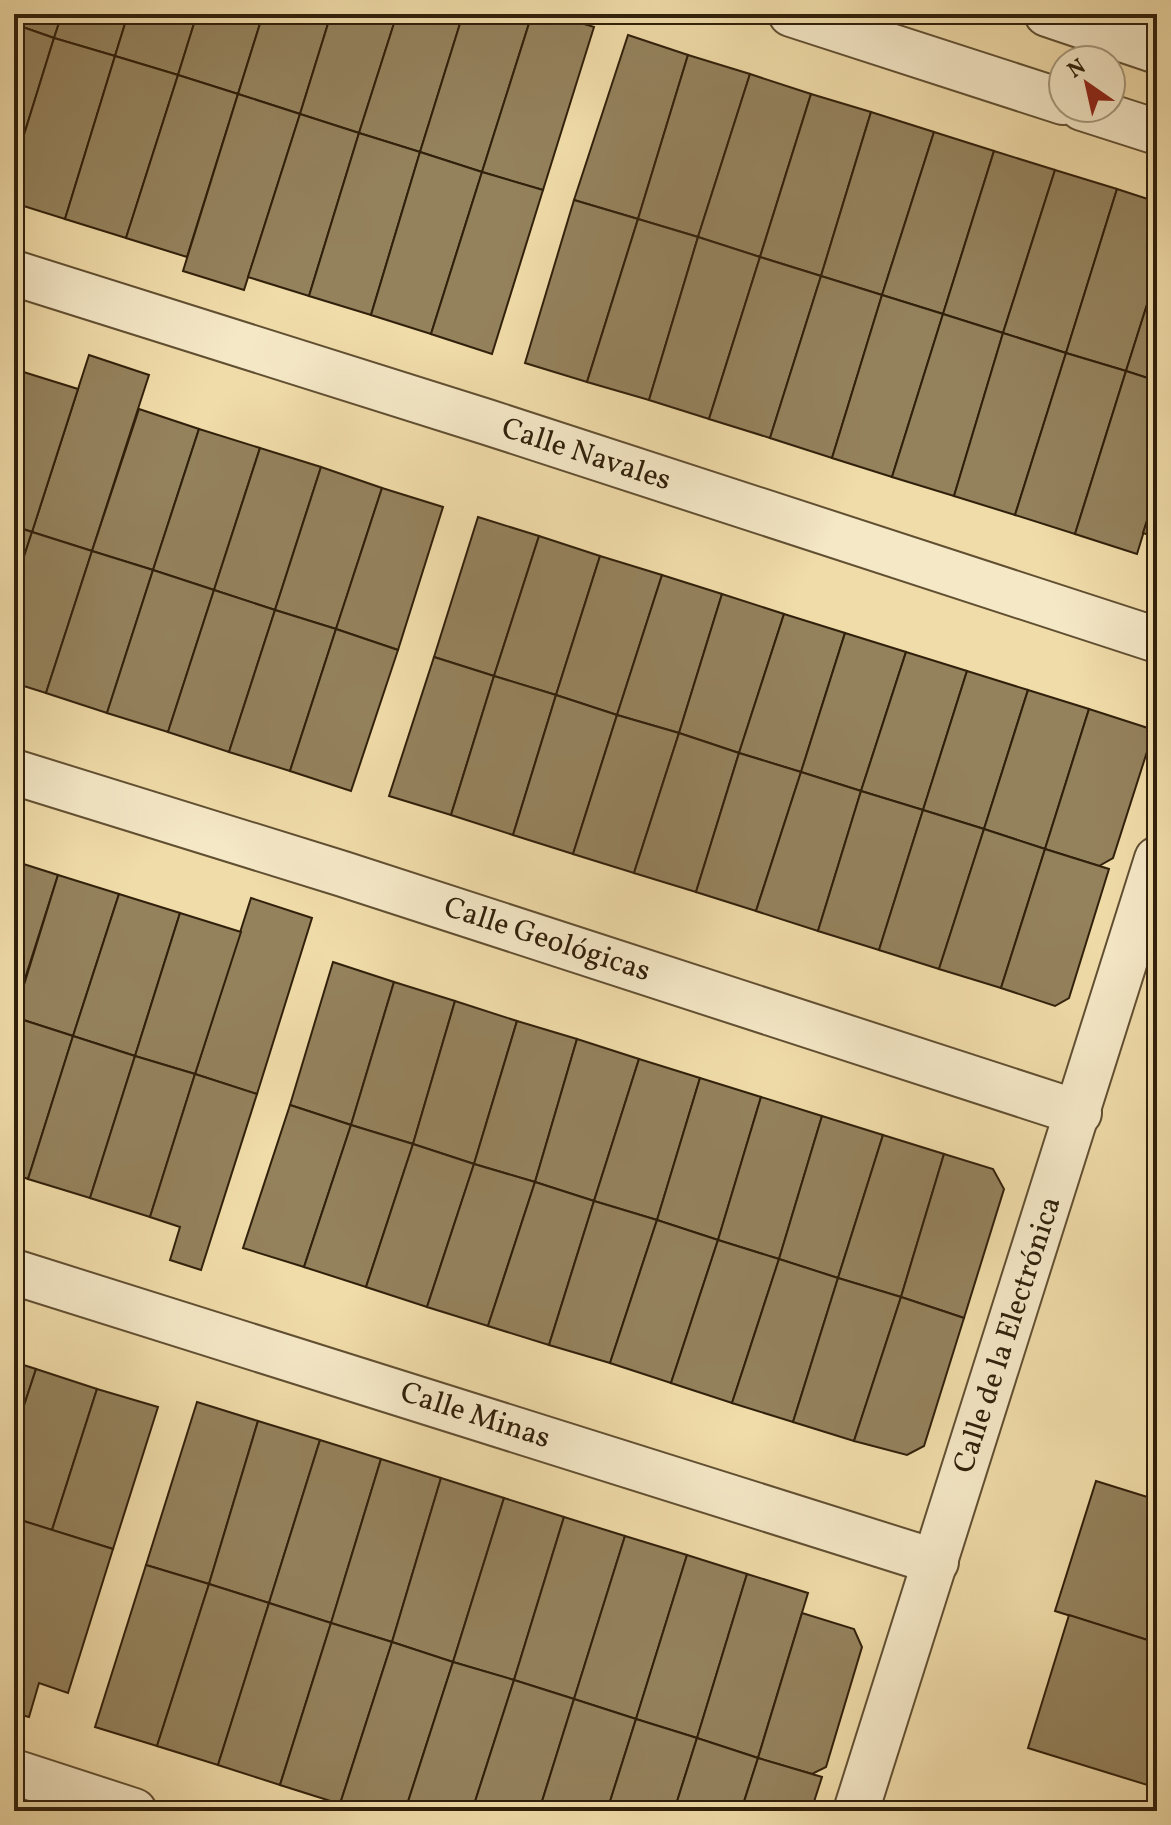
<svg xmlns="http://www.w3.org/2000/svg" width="1171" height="1825" font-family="Vollkorn,serif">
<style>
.building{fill:#94825d;stroke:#31200b;stroke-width:2}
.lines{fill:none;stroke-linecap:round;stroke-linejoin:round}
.minor-casing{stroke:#614f32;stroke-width:48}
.tertiary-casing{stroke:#614f32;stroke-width:48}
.minor{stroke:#f5e8c7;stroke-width:44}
.tertiary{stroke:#f5e8c7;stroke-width:44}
.labels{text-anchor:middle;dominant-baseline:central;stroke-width:6;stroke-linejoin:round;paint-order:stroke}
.street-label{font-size:30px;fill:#31200b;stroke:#f5e8c7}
</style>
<rect width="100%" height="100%" fill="#f0dca9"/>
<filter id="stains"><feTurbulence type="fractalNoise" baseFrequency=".0025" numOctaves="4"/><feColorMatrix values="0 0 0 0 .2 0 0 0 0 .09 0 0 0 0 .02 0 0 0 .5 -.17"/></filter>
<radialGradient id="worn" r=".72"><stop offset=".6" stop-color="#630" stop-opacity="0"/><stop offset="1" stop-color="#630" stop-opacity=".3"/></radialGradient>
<g class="building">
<polygon points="14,14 62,14 54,38 14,24"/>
<polygon points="62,14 128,14 115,56 54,38"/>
<polygon points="128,14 197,14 178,75 115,56"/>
<polygon points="197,14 263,14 238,94 178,75"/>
<polygon points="263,14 331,14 300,114 238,94"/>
<polygon points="331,14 397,14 359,133 300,114"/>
<polygon points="397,14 463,14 420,152 359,133"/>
<polygon points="463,14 532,14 482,172 420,152"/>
<polygon points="532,14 552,14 594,27 543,190 482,172"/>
<polygon points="14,24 54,38 14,167"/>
<polygon points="628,35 688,55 638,219 574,200"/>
<polygon points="54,38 115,56 65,219 14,203 14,167"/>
<polygon points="688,55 750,74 698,237 638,219"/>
<polygon points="115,56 178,75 126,238 65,219"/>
<polygon points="750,74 811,94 760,257 698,237"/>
<polygon points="178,75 238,94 187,257 126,238"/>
<polygon points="238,94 300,114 244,290 183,271"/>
<polygon points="811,94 871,112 821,276 760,257"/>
<polygon points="871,112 934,132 882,295 821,276"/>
<polygon points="300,114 359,133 309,296 248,277"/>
<polygon points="934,132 994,151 943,314 882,295"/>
<polygon points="359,133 420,152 371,315 309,296"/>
<polygon points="994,151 1055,170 1003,333 943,314"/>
<polygon points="420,152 482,172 431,334 371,315"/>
<polygon points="1055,170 1117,189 1066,353 1003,333"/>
<polygon points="482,172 543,190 492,354 431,334"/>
<polygon points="1117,189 1157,202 1157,273 1126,371 1066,353"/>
<polygon points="574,200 638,219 587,382 525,363"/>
<polygon points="638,219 698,237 649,400 587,382"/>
<polygon points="698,237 760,257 709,419 649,400"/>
<polygon points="760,257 821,276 770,438 709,419"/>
<polygon points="1157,273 1157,381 1126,371"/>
<polygon points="821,276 882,295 832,458 770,438"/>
<polygon points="882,295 943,314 892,477 832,458"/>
<polygon points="943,314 1003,333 954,496 892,477"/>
<polygon points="1003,333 1066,353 1015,515 954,496"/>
<polygon points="1066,353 1126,371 1075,534 1015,515"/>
<polygon points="89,355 149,375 92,551 32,532"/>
<polygon points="17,370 78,389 32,532 14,526 14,377"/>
<polygon points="1126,371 1157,381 1157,489 1137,554 1075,534"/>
<polygon points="139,409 199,429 153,570 92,551"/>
<polygon points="199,429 260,448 214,590 153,570"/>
<polygon points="260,448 321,467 275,610 214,590"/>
<polygon points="321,467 382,488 336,629 275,610"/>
<polygon points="382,488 443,507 398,650 336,629"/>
<polygon points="1157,489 1157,538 1143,533"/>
<polygon points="478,517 539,536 494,676 434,657"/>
<polygon points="14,526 32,532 14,587"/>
<polygon points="32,532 92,551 46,693 14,683 14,587"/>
<polygon points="539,536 600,556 556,695 494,676"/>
<polygon points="92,551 153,570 107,713 46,693"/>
<polygon points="600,556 662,575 617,715 556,695"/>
<polygon points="153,570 214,590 168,732 107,713"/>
<polygon points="662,575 722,594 679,733 617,715"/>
<polygon points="214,590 275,610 229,752 168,732"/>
<polygon points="722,594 784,614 739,753 679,733"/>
<polygon points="275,610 336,629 290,771 229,752"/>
<polygon points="784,614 845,633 801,772 739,753"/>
<polygon points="336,629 398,650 351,791 290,771"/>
<polygon points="845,633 906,652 861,791 801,772"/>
<polygon points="906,652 967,671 923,810 861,791"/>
<polygon points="434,657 494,676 451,815 389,796"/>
<polygon points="967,671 1028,690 984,829 923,810"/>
<polygon points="494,676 556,695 513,835 451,815"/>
<polygon points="1028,690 1089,709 1045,849 984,829"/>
<polygon points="556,695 617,715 573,854 513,835"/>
<polygon points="1089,709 1154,730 1113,858 1099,866 1045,849"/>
<polygon points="617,715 679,733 634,873 573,854"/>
<polygon points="679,733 739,753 696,892 634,873"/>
<polygon points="739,753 801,772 756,911 696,892"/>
<polygon points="801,772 861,791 818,931 756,911"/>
<polygon points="861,791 923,810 879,950 818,931"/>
<polygon points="923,810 984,829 939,969 879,950"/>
<polygon points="984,829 1045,849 1001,988 939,969"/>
<polygon points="1045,849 1109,869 1069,998 1055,1006 1001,988"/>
<polygon points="14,861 58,875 14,1013"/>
<polygon points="58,875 119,894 73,1036 14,1017"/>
<polygon points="119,894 180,913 135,1056 73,1036"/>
<polygon points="251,898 312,918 257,1094 195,1074"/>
<polygon points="180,913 241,932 195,1074 135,1056"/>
<polygon points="333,962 394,982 351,1125 290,1105"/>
<polygon points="394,982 455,1001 413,1144 351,1125"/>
<polygon points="455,1001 517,1021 474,1164 413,1144"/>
<polygon points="14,1017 73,1036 28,1179 14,1174"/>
<polygon points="517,1021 577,1039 535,1182 474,1164"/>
<polygon points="73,1036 135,1056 90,1198 28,1179"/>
<polygon points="577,1039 639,1059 594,1201 535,1182"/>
<polygon points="135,1056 195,1074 150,1217 90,1198"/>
<polygon points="639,1059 700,1078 657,1220 594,1201"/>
<polygon points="195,1074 257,1094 201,1270 170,1260 180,1227 150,1217"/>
<polygon points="700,1078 761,1097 718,1240 657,1220"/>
<polygon points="761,1097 822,1116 779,1259 718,1240"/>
<polygon points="290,1105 351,1125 304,1267 243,1248"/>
<polygon points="822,1116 883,1135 838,1278 779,1259"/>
<polygon points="351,1125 413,1144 366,1287 304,1267"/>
<polygon points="883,1135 944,1154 901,1297 838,1278"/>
<polygon points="413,1144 474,1164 427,1307 366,1287"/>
<polygon points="944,1154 993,1169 1004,1189 964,1318 901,1297"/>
<polygon points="474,1164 535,1182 488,1326 427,1307"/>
<polygon points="535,1182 594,1201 549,1345 488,1326"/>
<polygon points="594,1201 657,1220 610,1363 549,1345"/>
<polygon points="657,1220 718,1240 671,1383 610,1363"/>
<polygon points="718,1240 779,1259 732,1403 671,1383"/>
<polygon points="779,1259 838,1278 793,1422 732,1403"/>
<polygon points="838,1278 901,1297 854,1441 793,1422"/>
<polygon points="901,1297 964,1318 924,1446 907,1455 854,1441"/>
<polygon points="14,1362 36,1369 14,1436"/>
<polygon points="36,1369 97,1389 52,1530 14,1518 14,1436"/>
<polygon points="97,1389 158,1407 113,1549 52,1530"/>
<polygon points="197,1402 258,1421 209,1584 146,1565"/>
<polygon points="258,1421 320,1440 269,1603 209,1584"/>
<polygon points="320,1440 381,1459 331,1623 269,1603"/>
<polygon points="381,1459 441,1478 392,1642 331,1623"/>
<polygon points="441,1478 504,1498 453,1662 392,1642"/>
<polygon points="1096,1481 1157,1500 1157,1643 1055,1611"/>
<polygon points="504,1498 564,1517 514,1680 453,1662"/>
<polygon points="564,1517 625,1536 574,1699 514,1680"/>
<polygon points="14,1518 113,1549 68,1693 39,1683 29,1717 14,1713"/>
<polygon points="625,1536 687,1555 636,1719 574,1699"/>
<polygon points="687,1555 747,1574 697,1738 636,1719"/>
<polygon points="146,1565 209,1584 157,1746 95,1727"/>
<polygon points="747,1574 808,1593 758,1758 697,1738"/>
<polygon points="209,1584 269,1603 218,1765 157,1746"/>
<polygon points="269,1603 331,1623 280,1785 218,1765"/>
<polygon points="802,1613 854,1629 862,1647 826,1767 812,1774 758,1758"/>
<polygon points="1069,1615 1157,1643 1157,1788 1028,1748"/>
<polygon points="331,1623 392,1642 340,1804 280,1785"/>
<polygon points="392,1642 453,1662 405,1811 362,1811 340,1804"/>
<polygon points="453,1662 514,1680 472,1811 405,1811"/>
<polygon points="514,1680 574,1699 539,1811 472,1811"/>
<polygon points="574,1699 636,1719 607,1811 539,1811"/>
<polygon points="636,1719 697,1738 674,1811 607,1811"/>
<polygon points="697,1738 758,1758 741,1811 674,1811"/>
<polygon points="758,1758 822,1777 811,1811 741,1811"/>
</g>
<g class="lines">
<g class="minor-casing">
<g id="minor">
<polyline points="14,273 487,422 1157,640"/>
<polyline points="14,772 343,874 1079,1113"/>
<polyline points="14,1272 936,1562"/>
<polyline points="14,1772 134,1811"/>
<polyline points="856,1811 1157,859"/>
</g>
</g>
<g class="tertiary-casing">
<g id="tertiary">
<polyline points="791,14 1063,102"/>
<polyline points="1047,14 1157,51"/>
<polyline points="1082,108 1157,132"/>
</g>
</g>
<use href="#minor" class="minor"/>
<use href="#tertiary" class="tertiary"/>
</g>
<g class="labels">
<g class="street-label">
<text transform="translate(586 455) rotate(18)">Calle Navales</text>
<text transform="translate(547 940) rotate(18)">Calle Geológicas</text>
<text transform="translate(1008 1335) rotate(-72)">Calle de la Electrónica</text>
<text transform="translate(475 1416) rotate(18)">Calle Minas</text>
</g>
</g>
<rect width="1171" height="1825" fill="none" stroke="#f0dca9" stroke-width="48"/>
<rect x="16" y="16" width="1139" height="1793" fill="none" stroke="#31200b" stroke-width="4"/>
<rect x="24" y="24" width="1123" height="1777" fill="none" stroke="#31200b" stroke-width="2"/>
<g transform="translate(1087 84) rotate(326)"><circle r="38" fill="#f5e8c7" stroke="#a7987c" stroke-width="2"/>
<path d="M0-6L14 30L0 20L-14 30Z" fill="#8f2418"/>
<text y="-12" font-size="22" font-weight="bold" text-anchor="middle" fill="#31200b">N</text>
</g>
<rect width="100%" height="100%" filter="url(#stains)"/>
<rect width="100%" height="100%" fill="url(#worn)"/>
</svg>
